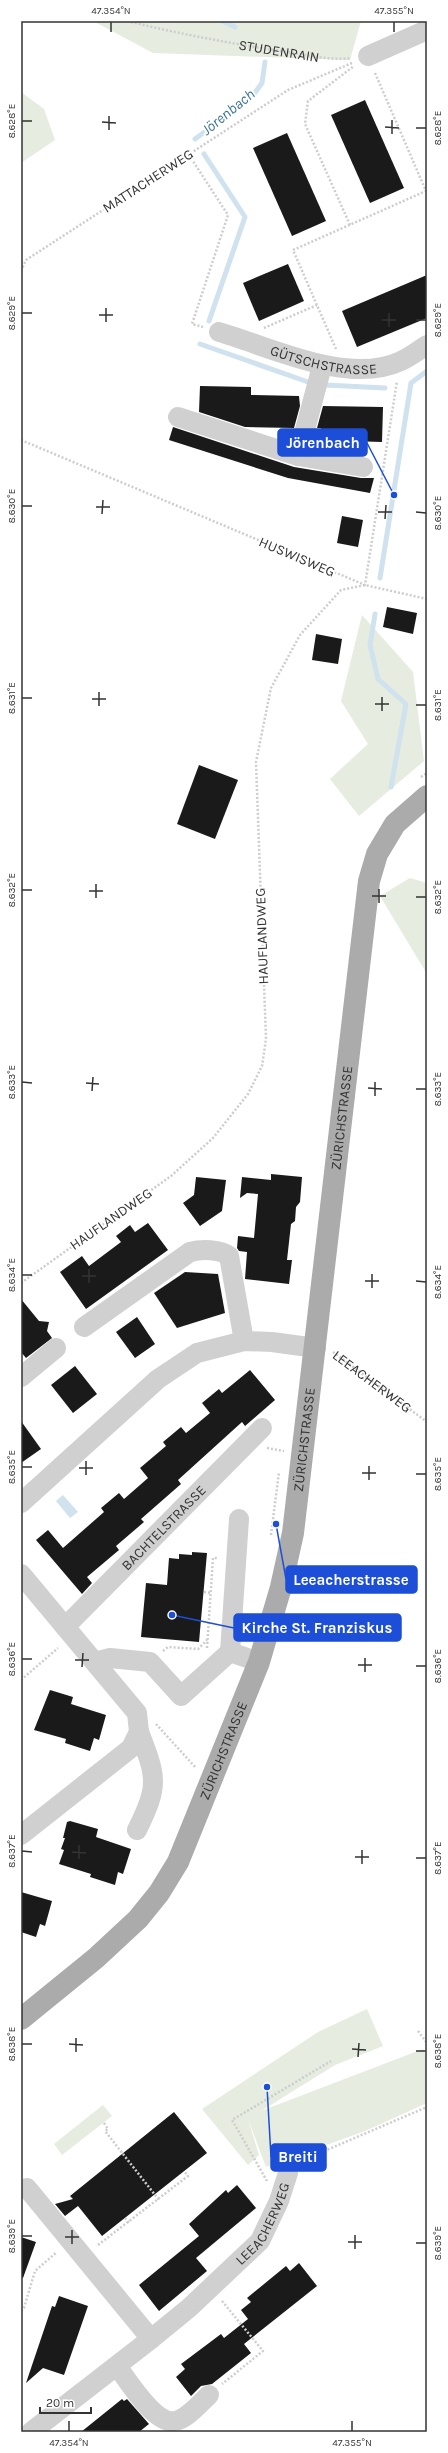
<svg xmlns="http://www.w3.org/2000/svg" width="448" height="2453" font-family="Karla,sans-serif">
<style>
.green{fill:#e6ecdf}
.water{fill:#cfe2ee}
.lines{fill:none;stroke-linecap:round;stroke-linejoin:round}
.stream{stroke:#cfe2ee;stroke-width:5}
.building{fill:#1a1a1a}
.path{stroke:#cdcdcd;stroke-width:2.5;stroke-dasharray:2 2;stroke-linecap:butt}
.minor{stroke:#d0d0d0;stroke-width:20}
.major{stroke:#ababab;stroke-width:22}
.ticks{fill:none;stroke:#333;stroke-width:1.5}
.labels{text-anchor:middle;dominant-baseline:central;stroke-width:4;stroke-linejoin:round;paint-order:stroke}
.street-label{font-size:14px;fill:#333;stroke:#fff}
.water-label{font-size:15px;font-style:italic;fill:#3f7597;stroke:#fff}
.leader{fill:none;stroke:#1d4ed8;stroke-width:1.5}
.callout-dot{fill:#1d4ed8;stroke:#fff;stroke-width:1.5}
.callout{fill:#1d4ed8;stroke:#1d4ed8;stroke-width:1.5}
.callout-label{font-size:15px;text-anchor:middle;font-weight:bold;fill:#fff}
.neatline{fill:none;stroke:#333;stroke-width:1.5}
.ticks-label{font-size:10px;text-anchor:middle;fill:#333}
</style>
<rect width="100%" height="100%" fill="#fff"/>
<g class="green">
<polygon points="93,21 361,21 350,60 153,53"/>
<polygon points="21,92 44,109 55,140 21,163"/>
<polygon points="362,615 413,672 424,761 359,816 330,779 368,744 341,701"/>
<polygon points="410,878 427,883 427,974 380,896"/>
<polygon points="367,2009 383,2046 335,2065 261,2111 423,2049 427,2058 427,2103 365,2131 266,2167 248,2119 259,2155 248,2165 202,2109 318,2032"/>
<polygon points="103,2105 112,2116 62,2155 54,2144"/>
</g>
<polygon class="water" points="63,1495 78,1512 70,1518 56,1501"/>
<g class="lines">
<g class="stream">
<polyline points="222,21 235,27"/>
<polyline points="195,139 251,98 262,83 265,62"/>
<polyline points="204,154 245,217 209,321"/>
<polyline points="200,344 308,382"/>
<polyline points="325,385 385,388"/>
<polyline points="380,578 411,383 427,371"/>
<polyline points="375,614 370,645 378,679 406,704 391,787"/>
</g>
</g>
<g class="building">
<polygon points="365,100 404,188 370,203 331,115"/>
<polygon points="287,133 326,221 292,236 253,148"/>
<polygon points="288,264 304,301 259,321 243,283"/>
<polygon points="427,275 427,318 357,347 342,311"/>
<polygon points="200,386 251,387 251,395 299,396 300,406 294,428 245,427 199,412"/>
<polygon points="323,406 383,407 382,442 349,441 349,453 320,448 321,428 317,428"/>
<polygon points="173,427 294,467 361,478 374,478 370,493 288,478 169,440"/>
<polygon points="342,516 363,520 358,547 337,543"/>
<polygon points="387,607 417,613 413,634 383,627"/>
<polygon points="316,634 342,639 338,664 312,660"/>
<polygon points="199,765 238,780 215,839 177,824"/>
<polygon points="271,1174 302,1177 300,1202 296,1207 295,1221 291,1224 287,1260 292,1260 289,1284 245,1279 247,1252 239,1251 237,1248 238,1236 254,1238 258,1194 247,1193 240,1198 242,1177 271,1180"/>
<polygon points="196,1177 226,1180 222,1211 200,1226 183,1203 194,1195"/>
<polygon points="148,1223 168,1250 86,1309 60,1272 82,1256 89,1266 121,1242 116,1236 130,1225 135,1232"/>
<polygon points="185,1272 218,1274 225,1313 177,1328 154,1293"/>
<polygon points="21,1299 39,1321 49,1322 47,1331 52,1338 26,1358 21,1352"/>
<polygon points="137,1317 155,1344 135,1358 116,1332"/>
<polygon points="75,1366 97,1394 73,1413 51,1385"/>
<polygon points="250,1370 275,1400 245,1426 242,1422 178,1480 181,1484 141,1519 144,1522 116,1546 119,1550 87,1577 92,1583 82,1594 36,1540 48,1530 63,1548 104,1512 101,1508 119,1493 124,1499 148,1478 140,1468 166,1446 163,1442 181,1427 186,1433 210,1413 202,1403 219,1389 222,1393"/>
<polygon points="21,1421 41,1449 21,1463"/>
<polygon points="192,1552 207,1553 199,1642 141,1637 146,1583 167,1585 169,1558 179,1559 179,1554 192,1555"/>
<polygon points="50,1690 73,1697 71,1704 106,1715 99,1740 94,1738 90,1751 65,1743 66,1739 34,1730"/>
<polygon points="70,1821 98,1829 96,1837 131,1849 123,1874 118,1872 115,1885 90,1877 91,1874 59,1864 64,1850 61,1849 65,1838 63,1838 67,1822"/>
<polygon points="21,1892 52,1901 45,1926 40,1924 36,1937 21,1932"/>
<polygon points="174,2112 207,2153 102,2236 78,2206 65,2216 55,2204 73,2199 70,2196"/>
<polygon points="237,2185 256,2208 196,2258 207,2271 159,2311 139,2285 199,2236 189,2224 226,2190 228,2193"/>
<polygon points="21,2237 36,2242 23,2278 21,2277"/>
<polygon points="299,2263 317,2286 244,2344 251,2353 212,2384 201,2386 191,2396 176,2377 185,2369 181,2364 221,2334 224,2338 248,2319 241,2310 251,2302 247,2298 286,2266 290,2271"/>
<polygon points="59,2296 88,2306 64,2375 43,2368 26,2383 52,2306 55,2307"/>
<polygon points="122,2399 124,2401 127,2399 149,2424 139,2432 81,2432"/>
</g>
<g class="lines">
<g class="path">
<path id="s1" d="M 127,21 C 180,34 233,44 287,52 C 309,55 330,61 351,58"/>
<polyline points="189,155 228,215 192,324 203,327"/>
<polyline points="350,225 305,124 308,101 354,66"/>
<polyline points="21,271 26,260 288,90 352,63"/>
<polyline points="264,328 317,305"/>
<polyline points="336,349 293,250 426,191 375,73"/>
<polyline points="21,440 365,585 397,381"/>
<polyline points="421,777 427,773"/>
<polyline points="21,1283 171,1176 213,1138 248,1094 262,1066 266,1039 256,762 271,688 300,635 341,590 365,585 427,599"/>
<path id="s2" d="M 333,1352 L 427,1422"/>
<polyline points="267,1448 284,1451"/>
<polyline points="271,1535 279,1472"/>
<polyline points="204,1592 211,1593"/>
<polyline points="207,1648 213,1558 218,1558"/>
<polyline points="163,1651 168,1647 198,1649 207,1640"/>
<polyline points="21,1680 58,1648"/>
<polyline points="156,1724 196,1768"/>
<polyline points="418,2031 427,2043"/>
<polyline points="104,2123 108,2129 105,2131 159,2200"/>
<polyline points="303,2163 322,2152 427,2107"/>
<polyline points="267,2181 232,2120 331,2061"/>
<polyline points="125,2218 129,2223"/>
<polyline points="98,2245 188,2176 184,2171"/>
<polyline points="222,2301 263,2351 222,2384"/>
<polyline points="21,2311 24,2308 35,2271 57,2252"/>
</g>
<g class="minor">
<polyline points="368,56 427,30"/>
<path id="s3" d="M 219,332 C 271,347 348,386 401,361 C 410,357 419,350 427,345"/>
<polyline points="322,366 298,456 363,467"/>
<polyline points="178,417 298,456"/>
<path d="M 84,1327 L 190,1252 C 201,1249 220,1249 229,1256 L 244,1341"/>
<polyline points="21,1377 56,1348"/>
<polyline points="21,1503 158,1379 197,1353 244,1341 272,1342 316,1348"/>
<polyline points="21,1574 137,1713 139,1732 131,1748 21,1835"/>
<path id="s4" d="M 65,1627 L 262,1428"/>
<polyline points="230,1652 239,1519"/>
<polyline points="95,1662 110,1658 150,1662 181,1696 230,1652 259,1662"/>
<path d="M 137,1830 C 159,1785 157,1778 139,1732"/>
<polyline points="27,2188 151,2339 31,2432"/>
<path id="s5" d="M 151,2339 L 189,2308 L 260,2241 L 279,2201 L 288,2173"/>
<path d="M 117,2366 C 128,2381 155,2425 175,2421 C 187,2419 200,2403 209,2395"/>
</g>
<path class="major" id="s6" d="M 21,2019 L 96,1958 L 138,1919 L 159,1893 L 178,1862 L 259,1662 L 281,1587 L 293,1533 L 369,881 L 377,854 L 395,824 L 427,796"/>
</g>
<path class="ticks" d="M 111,32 L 111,22M 394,32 L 394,22M 22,121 L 32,121M 102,122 L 116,123M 385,127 L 399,128M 416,128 L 426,128M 109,130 L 109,116M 392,134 L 392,120M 22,313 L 32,313M 99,315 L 113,315M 382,320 L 396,320M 416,320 L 426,320M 106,322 L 106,308M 389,327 L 389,313M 22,506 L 32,506M 96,507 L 110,507M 378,512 L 392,512M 416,512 L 426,513M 102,514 L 103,500M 385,519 L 386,505M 22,698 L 32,698M 92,699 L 106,699M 375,704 L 389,704M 416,705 L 426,705M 99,706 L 99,692M 382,711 L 382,697M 22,890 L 32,890M 89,891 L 103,891M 372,896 L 386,896M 416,897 L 426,897M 96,898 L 96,884M 379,903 L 379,889M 22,1082 L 32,1083M 86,1083 L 99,1084M 368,1088 L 382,1089M 416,1089 L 426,1089M 92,1091 L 93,1077M 375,1096 L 375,1082M 22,1275 L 32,1275M 82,1276 L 96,1276M 365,1281 L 379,1281M 416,1281 L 426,1282M 89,1283 L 89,1269M 372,1288 L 372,1274M 22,1467 L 32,1467M 79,1468 L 93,1468M 362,1473 L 376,1473M 416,1474 L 426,1474M 86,1475 L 86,1461M 369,1480 L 369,1466M 22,1659 L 32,1659M 75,1660 L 89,1660M 358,1665 L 372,1665M 416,1666 L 426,1666M 82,1667 L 83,1653M 365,1672 L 365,1658M 22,1851 L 32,1852M 72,1852 L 86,1853M 355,1857 L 369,1857M 416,1858 L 426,1858M 79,1859 L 79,1845M 362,1864 L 362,1850M 22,2044 L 32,2044M 69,2044 L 83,2045M 352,2049 L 366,2050M 416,2051 L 426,2051M 76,2052 L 76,2038M 358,2057 L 359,2043M 22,2236 L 32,2236M 65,2237 L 79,2237M 348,2242 L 362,2242M 416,2243 L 426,2243M 72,2244 L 72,2230M 355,2249 L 355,2235M 69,2431 L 69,2421M 352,2431 L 352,2421"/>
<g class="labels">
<g class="street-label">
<text stroke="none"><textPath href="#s1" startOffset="155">STUDENRAIN</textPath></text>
<text transform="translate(148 181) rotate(-33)">MATTACHERWEG</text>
<text stroke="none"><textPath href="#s3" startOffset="109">GÜTSCHSTRASSE</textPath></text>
<text transform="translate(297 557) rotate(23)">HUSWISWEG</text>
<text transform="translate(262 936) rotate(-92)">HAUFLANDWEG</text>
<text stroke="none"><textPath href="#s6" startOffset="991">ZÜRICHSTRASSE</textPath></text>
<text transform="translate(111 1219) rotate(-35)">HAUFLANDWEG</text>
<text stroke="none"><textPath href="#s2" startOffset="49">LEEACHERWEG</textPath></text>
<text stroke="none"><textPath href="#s6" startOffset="667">ZÜRICHSTRASSE</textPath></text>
<text stroke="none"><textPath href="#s4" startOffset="140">BACHTELSTRASSE</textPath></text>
<text stroke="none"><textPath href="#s6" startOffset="344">ZÜRICHSTRASSE</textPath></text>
<text stroke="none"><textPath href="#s5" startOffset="163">LEEACHERWEG</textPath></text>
</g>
<g class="water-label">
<text transform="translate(228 112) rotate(-39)">Jörenbach</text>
</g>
</g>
<path class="leader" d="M394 495L367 443M276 1524L286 1579M172 1615L234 1628M267 2087L271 2157"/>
<g class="callout-dot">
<circle cx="394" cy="495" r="4"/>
<circle cx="276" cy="1524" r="4"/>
<circle cx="172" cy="1615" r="4"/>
<circle cx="267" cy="2087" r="4"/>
</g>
<g class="callout">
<rect x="278" y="429" width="89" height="27" rx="4"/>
<rect x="286" y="1566" width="131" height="27" rx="4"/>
<rect x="234" y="1614" width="167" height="27" rx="4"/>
<rect x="271" y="2144" width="55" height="27" rx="4"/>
</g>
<g class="callout-label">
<text x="323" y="448">Jörenbach</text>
<text x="351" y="1585">Leeacherstrasse</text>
<text x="317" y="1633">Kirche St. Franziskus</text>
<text x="298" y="2162">Breiti</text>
</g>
<rect width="448" height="2453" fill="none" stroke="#ffffff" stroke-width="44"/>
<path d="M40 2407v6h51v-6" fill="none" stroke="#333333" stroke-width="2"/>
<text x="46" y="2407" font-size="12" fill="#333333" stroke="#ffffff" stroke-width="3" paint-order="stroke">20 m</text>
<rect x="22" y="22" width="404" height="2409" class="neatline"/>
<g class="ticks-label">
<text x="111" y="14">47.354°N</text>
<text x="394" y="14">47.355°N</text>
<text transform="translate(11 121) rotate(-90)" y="4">8.628°E</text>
<text transform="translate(437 128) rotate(-90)" y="4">8.628°E</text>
<text transform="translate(11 313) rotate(-90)" y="4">8.629°E</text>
<text transform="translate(437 320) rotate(-90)" y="4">8.629°E</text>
<text transform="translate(11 506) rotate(-90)" y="4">8.630°E</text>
<text transform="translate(437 513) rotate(-90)" y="4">8.630°E</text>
<text transform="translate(11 698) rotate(-90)" y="4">8.631°E</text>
<text transform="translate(437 705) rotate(-90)" y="4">8.631°E</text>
<text transform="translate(11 890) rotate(-90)" y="4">8.632°E</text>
<text transform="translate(437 897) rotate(-90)" y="4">8.632°E</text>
<text transform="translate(11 1082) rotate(-90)" y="4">8.633°E</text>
<text transform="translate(437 1089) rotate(-90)" y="4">8.633°E</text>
<text transform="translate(11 1275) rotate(-90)" y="4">8.634°E</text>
<text transform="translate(437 1282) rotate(-90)" y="4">8.634°E</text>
<text transform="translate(11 1467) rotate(-90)" y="4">8.635°E</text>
<text transform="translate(437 1474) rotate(-90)" y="4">8.635°E</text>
<text transform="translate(11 1659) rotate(-90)" y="4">8.636°E</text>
<text transform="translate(437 1666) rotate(-90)" y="4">8.636°E</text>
<text transform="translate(11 1851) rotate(-90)" y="4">8.637°E</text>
<text transform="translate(437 1858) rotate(-90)" y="4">8.637°E</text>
<text transform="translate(11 2044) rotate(-90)" y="4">8.638°E</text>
<text transform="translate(437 2051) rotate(-90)" y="4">8.638°E</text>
<text transform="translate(11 2236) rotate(-90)" y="4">8.639°E</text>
<text transform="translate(437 2243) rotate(-90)" y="4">8.639°E</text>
<text x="69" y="2446">47.354°N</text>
<text x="352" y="2446">47.355°N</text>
</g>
</svg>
